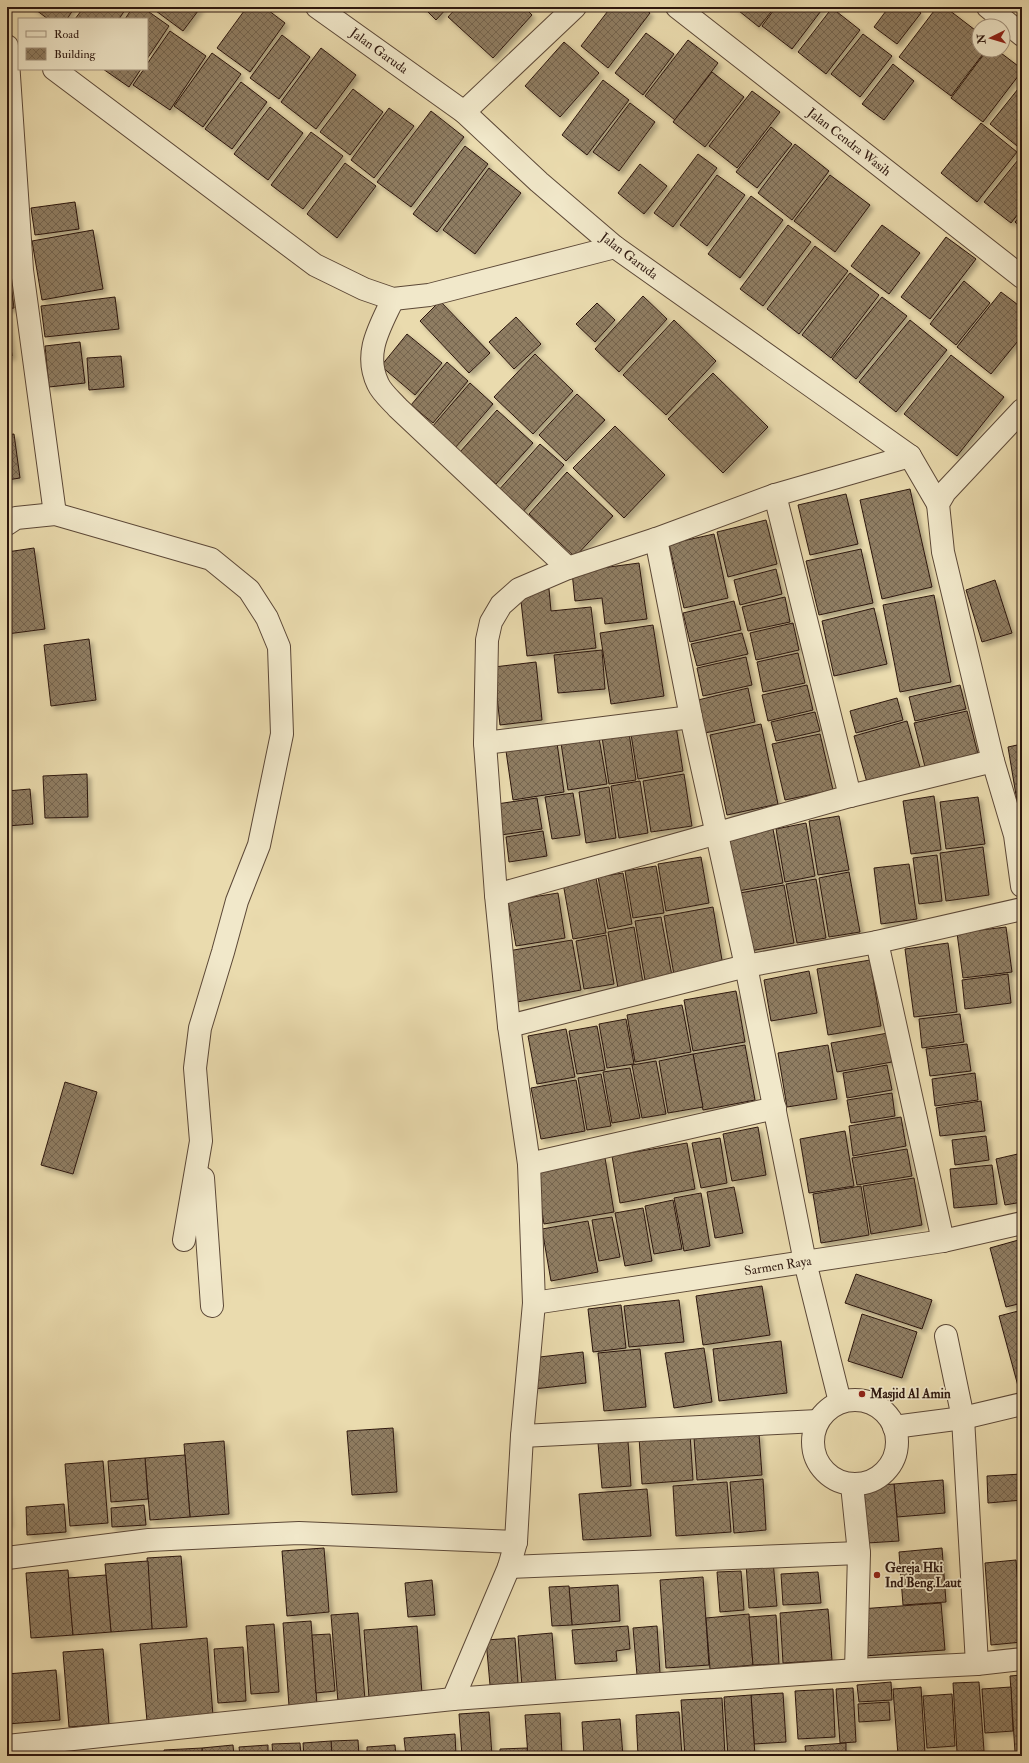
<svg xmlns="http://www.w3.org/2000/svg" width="1029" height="1763" font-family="'IM FELL Double Pica',serif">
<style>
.building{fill:url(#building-cross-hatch);stroke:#2d170f;filter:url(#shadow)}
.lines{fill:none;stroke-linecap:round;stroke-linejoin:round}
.street-casing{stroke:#5c4837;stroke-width:24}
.street{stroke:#f1e8ca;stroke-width:22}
.poi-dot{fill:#8f2418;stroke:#f1e8ca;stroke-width:1.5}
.labels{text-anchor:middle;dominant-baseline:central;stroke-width:3.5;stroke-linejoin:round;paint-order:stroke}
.street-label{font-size:13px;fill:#2d170f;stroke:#f1e8ca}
.poi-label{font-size:13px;font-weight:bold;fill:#2d170f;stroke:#f1e8ca;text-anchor:start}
</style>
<defs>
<pattern id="building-cross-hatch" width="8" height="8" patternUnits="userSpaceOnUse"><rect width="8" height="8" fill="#8f7d62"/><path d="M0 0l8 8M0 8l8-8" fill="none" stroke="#75654f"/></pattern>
<filter id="shadow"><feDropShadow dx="3.5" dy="3.5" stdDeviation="2" flood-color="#0004"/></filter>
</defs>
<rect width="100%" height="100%" fill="#eadbae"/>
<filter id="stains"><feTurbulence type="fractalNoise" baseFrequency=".005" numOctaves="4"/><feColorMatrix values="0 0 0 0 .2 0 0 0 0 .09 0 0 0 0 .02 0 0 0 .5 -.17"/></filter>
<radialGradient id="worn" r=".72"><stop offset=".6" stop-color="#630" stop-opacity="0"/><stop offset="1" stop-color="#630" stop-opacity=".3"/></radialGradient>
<g class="building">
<polygon points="32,7 75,7 67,19 48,19"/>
<polygon points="84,7 127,7 119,19 75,19"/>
<polygon points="133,7 142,7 169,26 147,59 147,19 125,19"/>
<polygon points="153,7 201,7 183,31 152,8"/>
<polygon points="247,7 264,7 285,23 250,72 217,48"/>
<polygon points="423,7 448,7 436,20"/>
<polygon points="457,7 524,7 532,15 493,58 448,17"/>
<polygon points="611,7 642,7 650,13 608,68 581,46"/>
<polygon points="734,7 775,7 759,27"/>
<polygon points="776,7 824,7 792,49 762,26"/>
<polygon points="889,7 913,7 921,13 897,44 874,27"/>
<polygon points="937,7 945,7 979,33 979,50 986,50 951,96 899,57"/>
<polygon points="832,8 860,30 826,74 798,52"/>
<polygon points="170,31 206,56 170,110 133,85 144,69 147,69 147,64"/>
<polygon points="646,33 674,54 643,95 615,73"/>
<polygon points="863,34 892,56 860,97 831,74"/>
<polygon points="282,35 310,57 279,99 250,78"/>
<polygon points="688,40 718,63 675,120 645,96"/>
<polygon points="564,42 599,73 560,117 525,86"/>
<polygon points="321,48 356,75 316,129 281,102"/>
<polygon points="987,50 997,50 1022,69 1022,71 983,122 951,98"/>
<polygon points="212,53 241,74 203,127 174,106"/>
<polygon points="893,64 914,81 884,120 862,104"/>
<polygon points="103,69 141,69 129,87"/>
<polygon points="712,72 744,97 705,147 673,122"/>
<polygon points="603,80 629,100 587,155 562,135"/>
<polygon points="241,82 267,102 232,149 205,129"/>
<polygon points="1022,84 1022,150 990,124"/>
<polygon points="353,89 383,112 350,155 320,132"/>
<polygon points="752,91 780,112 737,168 709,146"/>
<polygon points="630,103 655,122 619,171 593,152"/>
<polygon points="270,107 303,133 268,180 234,154"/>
<polygon points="389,108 414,126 374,178 351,160"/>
<polygon points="431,111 464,137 411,207 377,182"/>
<polygon points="981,123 1017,152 977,202 941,173"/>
<polygon points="771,127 792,144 757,188 736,172"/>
<polygon points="311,132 343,156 303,209 271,185"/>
<polygon points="795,144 829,171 792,220 758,193"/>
<polygon points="465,146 488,164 437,232 413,214"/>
<polygon points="698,154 717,168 673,227 654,213"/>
<polygon points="1018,160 1022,163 1022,209 1011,223 984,202"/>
<polygon points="345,163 376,186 337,238 307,214"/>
<polygon points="640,164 667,186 644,214 618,193"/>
<polygon points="489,168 521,193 475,254 443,230"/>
<polygon points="717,175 745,195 707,246 680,225"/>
<polygon points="830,175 870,205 835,252 794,221"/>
<polygon points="751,196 783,220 740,278 708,254"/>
<polygon points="75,202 79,229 35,235 31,208"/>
<polygon points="1022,214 1022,228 1015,222"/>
<polygon points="788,225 811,242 763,306 740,289"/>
<polygon points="882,225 920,253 889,294 851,266"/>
<polygon points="93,230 103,289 42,300 32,241"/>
<polygon points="946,237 976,259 930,319 901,297"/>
<polygon points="815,246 848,271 799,334 767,309"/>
<polygon points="9,269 14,308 7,309 7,270"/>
<polygon points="850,273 879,295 831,358 802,335"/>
<polygon points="964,281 990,303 956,345 930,324"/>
<polygon points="1001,292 1022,308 1022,336 991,374 957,347"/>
<polygon points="643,296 667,319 619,372 595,349"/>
<polygon points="115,297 119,329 45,337 41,306"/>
<polygon points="882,297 907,316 856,379 832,359"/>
<polygon points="440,301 490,353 469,373 420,321"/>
<polygon points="597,303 615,320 595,342 576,324"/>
<polygon points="7,313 12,356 7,357"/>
<polygon points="516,317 541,344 514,369 489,342"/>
<polygon points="674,320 716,361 666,415 623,375"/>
<polygon points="910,320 947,350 896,412 859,382"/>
<polygon points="407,334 442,363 415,395 381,366"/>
<polygon points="80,342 85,383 49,387 45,346"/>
<polygon points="535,354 573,391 533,434 494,397"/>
<polygon points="951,355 1004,397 957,456 904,414"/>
<polygon points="121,356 124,387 89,390 87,358"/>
<polygon points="447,362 468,381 433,423 411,405"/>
<polygon points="713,373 768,427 723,473 668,419"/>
<polygon points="470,383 493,404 455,448 432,427"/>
<polygon points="577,394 605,420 566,461 539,435"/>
<polygon points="497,410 533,443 496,484 460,452"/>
<polygon points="615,426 665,475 624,518 573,468"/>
<polygon points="14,434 20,478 7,480 7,435"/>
<polygon points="540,444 564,465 521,514 497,492"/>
<polygon points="567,472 613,516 575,557 529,514"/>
<polygon points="910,489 932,587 882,599 860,500"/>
<polygon points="846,494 858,544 810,555 798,505"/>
<polygon points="766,520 777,564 728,577 717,532"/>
<polygon points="714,534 728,598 684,608 669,544"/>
<polygon points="34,548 45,629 7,634 7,552"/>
<polygon points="861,549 873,603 819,615 806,561"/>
<polygon points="639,563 647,619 605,624 602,598 575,601 572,572"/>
<polygon points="776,569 782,594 740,605 734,580"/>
<polygon points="995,580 1012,633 982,642 966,590"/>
<polygon points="549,589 551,611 591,607 596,648 527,656 520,592"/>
<polygon points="934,595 951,682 900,692 883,605"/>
<polygon points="785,597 790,622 748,631 742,607"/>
<polygon points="734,601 741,630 690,642 683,613"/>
<polygon points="874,608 887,664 834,676 822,621"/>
<polygon points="793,623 799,650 756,660 750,633"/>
<polygon points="653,625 664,696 611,704 600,633"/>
<polygon points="742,633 748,654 697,666 691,644"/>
<polygon points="89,639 96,700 51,706 44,645"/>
<polygon points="602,650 605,689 558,693 554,655"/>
<polygon points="798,653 805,683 763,692 757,662"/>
<polygon points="746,657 752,685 703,696 697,668"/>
<polygon points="536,662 542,720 500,725 494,667"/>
<polygon points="807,685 813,710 768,721 762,695"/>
<polygon points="960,685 966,709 915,721 909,697"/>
<polygon points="748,688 755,722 705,733 698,700"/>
<polygon points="897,698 903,720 856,733 850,711"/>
<polygon points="967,711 978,754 925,767 914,723"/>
<polygon points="815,712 820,731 776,741 771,722"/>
<polygon points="907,721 921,771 868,786 854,736"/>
<polygon points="761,724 778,804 727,815 710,735"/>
<polygon points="676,726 683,771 638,779 631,734"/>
<polygon points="629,733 636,780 609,784 602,737"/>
<polygon points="820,734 833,790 785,800 772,744"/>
<polygon points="599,738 607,784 568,790 561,743"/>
<polygon points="557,743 564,792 513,800 506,751"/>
<polygon points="1022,744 1022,806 1018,807 1008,747"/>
<polygon points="87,774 88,817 45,818 43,776"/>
<polygon points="684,774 692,826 651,832 643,781"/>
<polygon points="640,781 648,833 619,838 611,786"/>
<polygon points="609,787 616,838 586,843 579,792"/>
<polygon points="30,789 33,824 7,826 7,791"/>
<polygon points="573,793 580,835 552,839 545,797"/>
<polygon points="934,796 941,850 911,854 903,801"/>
<polygon points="978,797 985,844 946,849 940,802"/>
<polygon points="537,798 542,829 501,835 497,804"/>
<polygon points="839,816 849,870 818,875 809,821"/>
<polygon points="806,823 815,876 785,882 776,829"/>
<polygon points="773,829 783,883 738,891 729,837"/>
<polygon points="543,831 547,856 509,862 506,837"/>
<polygon points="983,847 989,895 946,901 940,853"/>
<polygon points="937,855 942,901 919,904 913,858"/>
<polygon points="701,857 709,903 666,911 658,864"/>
<polygon points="909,864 917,919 881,924 874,868"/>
<polygon points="656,866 664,913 633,918 625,871"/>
<polygon points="849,872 860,932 829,937 819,878"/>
<polygon points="623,873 632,924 608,929 598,877"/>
<polygon points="596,878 606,933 573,939 563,883"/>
<polygon points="816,879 826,938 797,943 786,884"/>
<polygon points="784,885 794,943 750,951 740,893"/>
<polygon points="558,893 565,938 516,946 508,901"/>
<polygon points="713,907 723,966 674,975 664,916"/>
<polygon points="661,917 672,976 645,980 635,921"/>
<polygon points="634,927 643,983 618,988 608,932"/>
<polygon points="1006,927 1012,972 963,978 957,933"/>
<polygon points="606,935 614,984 584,989 576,941"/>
<polygon points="572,940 581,990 517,1002 508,951"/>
<polygon points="948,943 957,1012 914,1017 905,949"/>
<polygon points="870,960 881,1026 828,1035 817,969"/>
<polygon points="809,971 817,1013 771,1021 764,980"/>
<polygon points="1008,974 1011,1003 965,1009 962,980"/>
<polygon points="736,991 745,1042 693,1051 684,1000"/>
<polygon points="682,1005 691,1052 635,1062 627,1015"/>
<polygon points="960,1014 964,1042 922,1048 919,1019"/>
<polygon points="626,1019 634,1064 607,1068 599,1024"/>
<polygon points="597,1026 605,1070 577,1074 569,1031"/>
<polygon points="566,1029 575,1077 537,1084 528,1036"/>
<polygon points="888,1033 892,1062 837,1072 831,1043"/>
<polygon points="967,1044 971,1071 930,1076 926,1049"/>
<polygon points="745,1045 755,1100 703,1110 693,1054"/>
<polygon points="828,1045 837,1099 787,1107 778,1053"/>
<polygon points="693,1054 703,1107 668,1113 659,1061"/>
<polygon points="656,1061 666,1114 642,1118 632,1065"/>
<polygon points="887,1065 892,1090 847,1098 843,1073"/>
<polygon points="630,1068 640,1118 612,1123 603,1072"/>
<polygon points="975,1073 978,1100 935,1106 932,1079"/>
<polygon points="601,1074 611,1126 587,1130 578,1078"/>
<polygon points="576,1080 585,1131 541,1139 531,1088"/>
<polygon points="65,1082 97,1092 73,1174 41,1165"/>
<polygon points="892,1093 895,1116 851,1123 847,1100"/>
<polygon points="981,1101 985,1131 940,1136 936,1108"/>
<polygon points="901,1117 906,1146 853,1156 849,1126"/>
<polygon points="758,1127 766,1175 732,1181 723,1134"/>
<polygon points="845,1131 854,1186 809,1193 800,1139"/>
<polygon points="986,1136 989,1160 955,1165 952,1140"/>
<polygon points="720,1138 727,1183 701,1188 692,1143"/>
<polygon points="687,1143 695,1189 620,1203 612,1156"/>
<polygon points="907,1149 912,1176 857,1185 852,1158"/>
<polygon points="1022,1153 1022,1202 1005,1205 996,1159"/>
<polygon points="605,1158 614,1212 544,1224 535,1171"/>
<polygon points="992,1165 997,1204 954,1208 950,1169"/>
<polygon points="914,1178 922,1225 871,1234 863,1186"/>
<polygon points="861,1186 869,1235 821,1243 813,1194"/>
<polygon points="734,1187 743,1233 715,1238 707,1192"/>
<polygon points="701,1193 710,1246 684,1251 674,1198"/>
<polygon points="673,1200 682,1249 654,1254 645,1206"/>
<polygon points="643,1208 652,1261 625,1266 615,1213"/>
<polygon points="612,1217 620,1257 599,1261 592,1220"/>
<polygon points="588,1221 598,1272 551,1281 542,1229"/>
<polygon points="1022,1239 1022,1303 1006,1307 990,1248"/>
<polygon points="856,1274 932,1300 922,1329 845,1303"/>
<polygon points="762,1286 770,1335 703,1345 696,1296"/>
<polygon points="679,1300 684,1342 629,1347 624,1306"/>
<polygon points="621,1305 626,1348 593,1352 588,1309"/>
<polygon points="1022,1310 1022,1385 1018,1386 999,1316"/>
<polygon points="862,1314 917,1332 902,1378 848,1361"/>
<polygon points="781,1341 787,1393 719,1401 713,1349"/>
<polygon points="704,1348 712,1402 674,1408 665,1353"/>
<polygon points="640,1349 646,1407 604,1411 598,1353"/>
<polygon points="583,1352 586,1383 534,1389 531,1358"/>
<polygon points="393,1428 397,1492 352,1495 347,1431"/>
<polygon points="690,1434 693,1480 642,1484 639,1437"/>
<polygon points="759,1434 762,1475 697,1480 694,1438"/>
<polygon points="224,1441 229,1514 190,1517 184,1444"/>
<polygon points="628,1441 631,1486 602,1488 598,1443"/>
<polygon points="185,1455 190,1517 150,1520 145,1458"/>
<polygon points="145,1458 148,1499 111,1502 108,1461"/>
<polygon points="103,1461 108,1523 70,1526 65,1464"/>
<polygon points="1022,1474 1022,1500 988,1503 987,1476"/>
<polygon points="763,1479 766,1530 734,1533 730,1482"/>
<polygon points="943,1480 945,1513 897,1517 894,1484"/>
<polygon points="727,1482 731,1532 676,1536 673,1486"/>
<polygon points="894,1484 899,1541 867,1543 864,1486"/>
<polygon points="647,1489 651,1536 583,1540 579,1494"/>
<polygon points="7,1494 9,1524 7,1524"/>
<polygon points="64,1504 66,1532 27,1535 26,1507"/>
<polygon points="144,1505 146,1525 112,1527 111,1508"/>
<polygon points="324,1548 329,1612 287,1616 282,1551"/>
<polygon points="942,1548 946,1602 903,1605 899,1552"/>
<polygon points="181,1556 187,1627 152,1629 147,1558"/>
<polygon points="1016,1560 1022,1642 991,1645 985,1563"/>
<polygon points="148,1561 152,1629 111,1632 105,1564"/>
<polygon points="773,1561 777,1606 749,1608 746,1563"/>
<polygon points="68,1570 73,1635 31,1638 26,1573"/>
<polygon points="741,1571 744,1610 720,1612 717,1572"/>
<polygon points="818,1572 821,1603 783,1605 781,1574"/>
<polygon points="106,1575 111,1632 73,1635 68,1578"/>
<polygon points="703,1577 709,1665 666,1668 660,1580"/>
<polygon points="432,1580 435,1615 408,1617 405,1583"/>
<polygon points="618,1585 620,1621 572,1625 569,1588"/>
<polygon points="569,1586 572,1625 552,1626 549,1587"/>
<polygon points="941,1603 945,1650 864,1656 860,1609"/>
<polygon points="828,1609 832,1660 783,1663 780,1613"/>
<polygon points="358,1613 365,1700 338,1702 331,1615"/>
<polygon points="749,1614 753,1665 710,1669 706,1618"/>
<polygon points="776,1615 779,1664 753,1665 749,1617"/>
<polygon points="311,1621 317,1705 289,1706 283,1623"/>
<polygon points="274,1624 279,1692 251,1694 246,1626"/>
<polygon points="417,1626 422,1694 369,1698 364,1630"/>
<polygon points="628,1626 630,1649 616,1651 617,1661 575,1664 572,1630"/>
<polygon points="657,1626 660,1673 637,1675 633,1628"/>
<polygon points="552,1633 556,1684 522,1686 518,1636"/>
<polygon points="330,1634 335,1691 316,1693 312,1635"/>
<polygon points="207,1638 213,1716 147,1721 140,1644"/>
<polygon points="515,1638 518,1683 490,1685 486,1640"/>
<polygon points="243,1647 246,1701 218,1703 214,1649"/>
<polygon points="103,1649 109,1724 69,1727 63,1652"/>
<polygon points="56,1670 60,1720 7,1724 7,1674"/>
<polygon points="1022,1675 1022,1751 1015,1752 1010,1676"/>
<polygon points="891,1682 892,1700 859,1702 857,1685"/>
<polygon points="979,1682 984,1751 957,1752 953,1683"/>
<polygon points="921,1687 925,1754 898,1755 893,1689"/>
<polygon points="1011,1687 1013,1731 985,1733 982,1689"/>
<polygon points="853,1688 856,1742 840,1743 836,1689"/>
<polygon points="833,1689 835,1737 798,1739 795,1691"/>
<polygon points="783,1693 786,1742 754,1744 751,1695"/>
<polygon points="952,1694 955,1746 927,1748 923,1696"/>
<polygon points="751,1695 755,1756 728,1756 724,1697"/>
<polygon points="722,1698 725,1756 685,1756 681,1700"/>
<polygon points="889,1702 890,1720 859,1722 858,1704"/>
<polygon points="489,1712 492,1756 462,1756 459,1714"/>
<polygon points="679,1712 682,1756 638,1756 636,1715"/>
<polygon points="560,1713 562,1756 528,1756 525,1715"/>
<polygon points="620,1719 623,1756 584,1756 582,1722"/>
<polygon points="455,1734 456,1756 406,1756 404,1738"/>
<polygon points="358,1740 359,1756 332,1756 331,1741"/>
<polygon points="331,1741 332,1756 304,1756 303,1743"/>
<polygon points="300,1743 301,1756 273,1756 272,1744"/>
<polygon points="846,1743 846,1756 806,1756 805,1746"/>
<polygon points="233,1745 234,1756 202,1756 202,1748"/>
<polygon points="268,1745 268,1756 240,1756 239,1747"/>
<polygon points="395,1745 396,1756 367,1756 367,1747"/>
<polygon points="202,1748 202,1756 164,1756 164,1750"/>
<polygon points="527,1748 528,1756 500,1756 500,1749"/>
</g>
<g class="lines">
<g class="street-casing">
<g id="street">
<polyline points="317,7 464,112 539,182 615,247 910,456 938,504"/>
<polyline points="677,7 1022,277"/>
<polyline points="988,7 1022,35"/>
<polyline points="7,46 22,270 55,514"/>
<polyline points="54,69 315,265 364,289 393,299 429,295 615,247"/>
<polyline points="464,112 575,7"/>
<path d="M 393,299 C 380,327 363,353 378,384 C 382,393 392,401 398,408 L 568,568"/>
<polyline points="1022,410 945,492 938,504 943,552 993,761 1015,835 1022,886"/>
<polyline points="775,495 850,796"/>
<polyline points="7,524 16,518 55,514 211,559 249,590 267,618 279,647 282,734 259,845 237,901 223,952 200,1028 195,1068 201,1141 184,1240"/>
<polyline points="656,539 691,717 746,966 805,1262 840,1402"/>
<polyline points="485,743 691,717"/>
<polyline points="496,895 850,796 993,761"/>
<polyline points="877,942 943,1241"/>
<polyline points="509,1026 746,966 877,942 1022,909"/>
<polyline points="529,1164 775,1108"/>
<polyline points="203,1178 212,1306"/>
<polyline points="534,1303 943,1241 1022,1223"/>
<polyline points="946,1336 963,1418 977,1664"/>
<circle cx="855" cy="1442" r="42"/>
<polyline points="894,1427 963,1418 1022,1404"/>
<polyline points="522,1436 818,1421"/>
<polyline points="852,1485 859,1553 856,1670"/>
<polyline points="7,1558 149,1540 299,1533 516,1542"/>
<polyline points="509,1567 859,1553"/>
<polyline points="453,1699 509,1567 516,1542 522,1436 534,1303 529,1164 509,1026 496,895 485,743 487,640 491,622 501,605 519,589 568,568 656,539 775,495 910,456"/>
<polyline points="7,1746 453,1699 856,1670 977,1664 1022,1659"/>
</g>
</g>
<use href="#street" class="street"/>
</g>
<g class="poi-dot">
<circle cx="862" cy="1394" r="4"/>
<circle cx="877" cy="1575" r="4"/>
</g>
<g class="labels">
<g class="street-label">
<text transform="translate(379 51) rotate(36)">Jalan Garuda</text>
<text transform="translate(849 142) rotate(38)">Jalan Cendra Wasih</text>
<text transform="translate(629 256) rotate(37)">Jalan Garuda</text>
<text transform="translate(778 1266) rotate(-9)">Sarmen Raya</text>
</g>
<g class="poi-label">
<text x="870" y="1394">Masjid Al Amin</text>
<text x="885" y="1568">Gereja Hki<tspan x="885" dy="15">Ind Beng.Laut</tspan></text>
</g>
</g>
<rect width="1029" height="1763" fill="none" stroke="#eadbae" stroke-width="24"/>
<rect x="8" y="8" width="1013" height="1747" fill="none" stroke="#2d170f" stroke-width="2"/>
<rect x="12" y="12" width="1005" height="1739" fill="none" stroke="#2d170f"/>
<rect x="18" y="18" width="130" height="52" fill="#f1e8ca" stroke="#a3947f"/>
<rect x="26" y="31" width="20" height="6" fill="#f1e8ca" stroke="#a3947f"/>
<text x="54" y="38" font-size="12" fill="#2d170f">Road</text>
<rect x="26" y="48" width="20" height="12" fill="url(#building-cross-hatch)" stroke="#a3947f"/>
<text x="54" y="58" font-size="12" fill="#2d170f">Building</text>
<g transform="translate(991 38) rotate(265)"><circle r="19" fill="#f1e8ca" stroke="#a3947f"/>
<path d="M0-3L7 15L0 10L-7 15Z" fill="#8f2418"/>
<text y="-6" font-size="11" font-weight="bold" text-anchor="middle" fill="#2d170f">N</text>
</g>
<rect width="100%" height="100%" filter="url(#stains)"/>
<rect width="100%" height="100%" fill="url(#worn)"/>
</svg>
